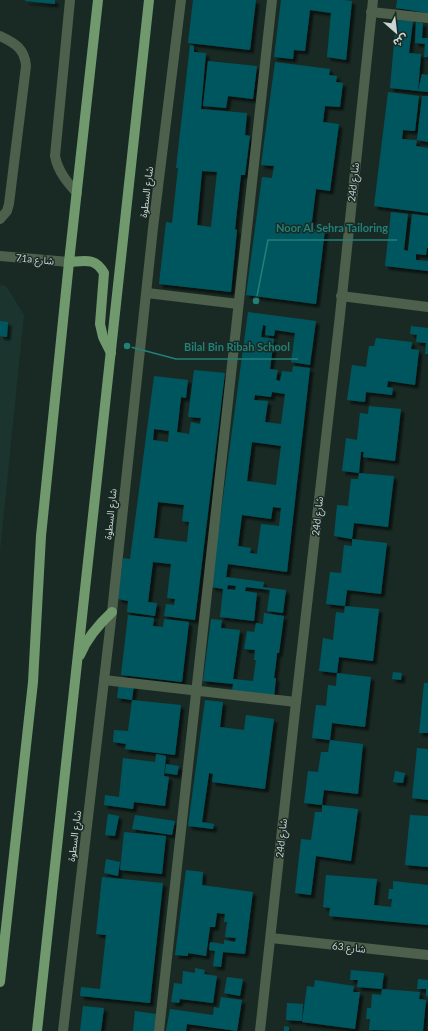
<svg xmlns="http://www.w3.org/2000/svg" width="428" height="1031" font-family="Lato,'Noto Sans Arabic',sans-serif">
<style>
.built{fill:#1b352e}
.building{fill:#00575e;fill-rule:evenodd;filter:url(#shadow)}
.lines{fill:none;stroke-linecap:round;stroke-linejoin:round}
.minor{stroke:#4c604b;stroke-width:10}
.major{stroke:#70996e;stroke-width:10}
.labels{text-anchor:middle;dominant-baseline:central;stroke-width:3;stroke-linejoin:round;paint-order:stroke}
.street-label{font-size:10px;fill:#cbd5d1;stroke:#192a25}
.leader{fill:none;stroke:#228078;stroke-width:1.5}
.callout-dot{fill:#228078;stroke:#192a25;stroke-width:1.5}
.callout-label{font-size:11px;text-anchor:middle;font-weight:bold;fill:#228078;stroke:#192a25;stroke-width:3;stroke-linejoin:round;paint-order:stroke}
</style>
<defs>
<filter id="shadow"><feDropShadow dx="3.5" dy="3.5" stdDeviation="1" flood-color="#0009"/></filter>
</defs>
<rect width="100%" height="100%" fill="#192a25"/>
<polygon class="built" points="0,285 6,286 24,315 0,551"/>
<g class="building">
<polygon points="25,0 55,0 55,4 25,1"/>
<polygon points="193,0 256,0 250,50 188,43"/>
<polygon points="281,0 344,0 352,1 346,60 327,57 331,13 310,10 305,51 294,50 293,59 274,57"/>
<polygon points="397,0 428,0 428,13 396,8"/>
<polygon points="396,20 413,21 409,53 421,54 418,91 390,88"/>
<polygon points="416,22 423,23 422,38 428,38 428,57 424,57 425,44 415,43"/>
<path d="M 190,45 L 194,46 L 194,52 L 206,53 L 201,109 L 247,113 L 245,135 L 250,136 L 245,175 L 241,175 L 235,229 L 237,230 L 231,292 L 159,284 L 166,222 L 172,223 L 178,168 L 176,168 ZM 202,171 L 217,172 L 211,227 L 197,225 Z"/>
<polygon points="208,61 257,66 253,99 228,96 226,108 203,106"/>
<polygon points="275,62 330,69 329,75 337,76 336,82 343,83 340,107 325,106 323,122 339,124 330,191 316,189 311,229 325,230 316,304 246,295 262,177 272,178 274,166 261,165"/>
<polygon points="422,74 428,75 428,92 418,91"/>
<polygon points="388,92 419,96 415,131 403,130 402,139 417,140 416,146 428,148 428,213 374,206"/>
<polygon points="422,96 428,96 428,142 417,140"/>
<polygon points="391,212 408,214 404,250 408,251 412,214 428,216 428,248 427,248 426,255 416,254 416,260 428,261 428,271 385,266"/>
<path d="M 248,312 L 316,321 L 310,365 L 291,362 L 295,333 L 275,330 L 274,336 L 265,335 L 266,326 L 263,325 L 261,337 L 274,339 L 270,369 L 278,370 L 276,380 L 280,381 L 282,371 L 292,372 L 293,366 L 310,368 L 287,572 L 228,564 L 226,577 L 264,582 L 263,587 L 286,590 L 283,613 L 267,611 L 270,590 L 246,587 L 245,591 L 257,593 L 254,621 L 220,617 L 223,589 L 211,587 ZM 272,392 L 285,394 L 281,424 L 265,422 L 268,401 L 254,400 L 255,395 L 271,397 ZM 252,442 L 281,446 L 276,485 L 247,481 ZM 273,507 L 281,508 L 279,526 L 261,524 L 257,554 L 250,553 L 251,548 L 238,546 L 242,515 L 271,519 ZM 228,585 L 236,586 L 235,590 L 227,589 Z"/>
<polygon points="0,321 8,322 7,337 0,336"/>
<polygon points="411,326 428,328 428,354 425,354 426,343 416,342 417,335 410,334"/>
<polygon points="376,338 412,342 411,349 419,350 415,385 388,381 387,387 393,388 392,395 366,392 365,402 347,400 352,365 366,367 369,346 374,346"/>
<path d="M 194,370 L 225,373 L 195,620 L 164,616 L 166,604 L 174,605 L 175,599 L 167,598 L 171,564 L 153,562 L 148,602 L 157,603 L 155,616 L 127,612 L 128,601 L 118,599 L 123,558 L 130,559 L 154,376 L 188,380 L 186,398 L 181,397 L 177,432 L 189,434 L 191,422 L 200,424 L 201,418 L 188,417 ZM 154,429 L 169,431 L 168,442 L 153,440 ZM 158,502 L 184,505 L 182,521 L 189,522 L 187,542 L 154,538 Z"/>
<polygon points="369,406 401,409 395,461 363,457 364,452 361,452 359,473 342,471 346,438 357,440 360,413 368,414"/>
<polygon points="359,473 394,476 388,527 354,523 352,539 387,543 381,594 347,590 345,606 379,609 373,661 339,657 337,673 371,677 365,727 332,723 330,740 312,738 316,705 326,706 328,685 336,686 337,673 319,671 323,638 333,640 336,612 344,613 345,606 326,604 330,572 341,573 344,545 352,546 352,539 334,536 337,505 348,506 351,479 358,479"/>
<polygon points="264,613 284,616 279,653 277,653 276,663 274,678 276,678 274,697 232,692 233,684 203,681 211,619 222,620 221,628 240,630 233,679 253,681 256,660 254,660 255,650 244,649 247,631 254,632 256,623 263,624"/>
<polygon points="128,615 154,618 153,626 163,627 164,619 189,622 182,682 121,675"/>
<polygon points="393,672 402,673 401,680 392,679"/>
<polygon points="119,683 134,685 132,700 117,698"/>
<polygon points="424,683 428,683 428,733 419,733"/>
<polygon points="132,700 181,705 175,755 125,749 126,744 113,742 114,730 128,731"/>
<polygon points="205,700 223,702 220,727 244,730 246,715 274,719 265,789 212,782 213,774 209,773 202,822 214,824 213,829 188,826"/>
<polygon points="330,740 363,744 358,794 324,790 322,805 304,803 308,771 318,772 321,752 328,752"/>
<polygon points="417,748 428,749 428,800 412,798"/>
<polygon points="156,754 166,756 164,776 169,777 165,806 134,802 133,809 104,805 105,795 119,797 123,758 155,762"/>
<polygon points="166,764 179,766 177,775 165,773"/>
<polygon points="395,771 405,773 403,783 393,782"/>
<polygon points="322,805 358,809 351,861 316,856 311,895 295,893 301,839 311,840 315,812 322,812"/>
<polygon points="108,814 119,816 115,836 105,835"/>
<polygon points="135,815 175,821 172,835 132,829"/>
<polygon points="410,815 428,816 428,867 405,865"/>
<polygon points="124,832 166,836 162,874 120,870"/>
<polygon points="106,859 120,862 118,876 104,873"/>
<polygon points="186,870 203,872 202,885 253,892 245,954 223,952 221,967 213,966 215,951 209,950 210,942 224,944 224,940 235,942 236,938 225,937 227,922 224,922 225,914 217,913 215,927 210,927 206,956 188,953 188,956 175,955"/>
<polygon points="326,875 377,879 374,905 391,907 392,899 388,899 389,889 393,889 393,881 428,885 428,925 329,916 330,908 323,907"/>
<polygon points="102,877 163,883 150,1003 80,996 81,987 100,989 106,935 96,934"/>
<polygon points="195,968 205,970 204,974 217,976 213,1003 180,999 179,1003 171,1002 174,983 182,984 183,971 195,973"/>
<polygon points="351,970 384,973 382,989 357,987 358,980 350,980"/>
<polygon points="227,977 243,979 240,996 224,993"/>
<polygon points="418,979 428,980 428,997 426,996 426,989 417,989"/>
<polygon points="315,980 354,986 353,992 360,992 355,1029 302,1022 307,986 314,987"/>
<polygon points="382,989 420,992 419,999 426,1000 423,1031 369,1030 370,1019 366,1019 367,1008 371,1008 372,994 381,995"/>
<polygon points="221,997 242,1000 237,1031 187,1024 186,1031 166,1031 170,1009 213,1015 214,1007 219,1008"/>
<polygon points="287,1003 303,1004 302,1021 286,1020"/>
<polygon points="83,1006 104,1008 101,1031 80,1031"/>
<polygon points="135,1011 156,1014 154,1031 133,1031"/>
<polygon points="284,1026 289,1027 289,1031 284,1031"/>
</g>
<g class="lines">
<g class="minor">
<path d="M 70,0 L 55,156 C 58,171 66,181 77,193"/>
<polyline points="371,12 428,18"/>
<path d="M 0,36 C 15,43 25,49 26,66 L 9,204 L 7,211 L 0,219"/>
<polyline points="0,256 69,262"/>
<polyline points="147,293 238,304"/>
<polyline points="341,296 428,307"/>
<polyline points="104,680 296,702"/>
<polyline points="271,938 428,955"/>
<polyline points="63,1031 112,612 153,228 181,0"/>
<polyline points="159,1031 272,0"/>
<polyline points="260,1031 296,702 340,315 373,0"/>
</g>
<g class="major">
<path d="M 69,262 C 85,261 95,257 104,273 L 100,324 L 103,337 L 111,353"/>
<path d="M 80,655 C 87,638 98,625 112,612"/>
<polyline points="0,982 33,682 41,536 69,262 98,0"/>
<polyline points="37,1031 149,0"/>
</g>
</g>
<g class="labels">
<g class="street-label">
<text transform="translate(353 182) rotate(-84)">24d شارع</text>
<text transform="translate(146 192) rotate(-83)">شارع السطوة</text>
<text transform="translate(35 259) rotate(5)">71a شارع</text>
<text transform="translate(110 514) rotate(-84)">شارع السطوة</text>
<text transform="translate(317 516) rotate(-84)">24d شارع</text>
<text transform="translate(74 836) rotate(-83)">شارع السطوة</text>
<text transform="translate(281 838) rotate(-84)">24d شارع</text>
<text transform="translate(349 947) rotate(6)">شارع 63</text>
</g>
</g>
<path class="leader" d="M256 301L268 240H397M127 346L176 359H298"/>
<g class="callout-dot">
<circle cx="256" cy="301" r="4"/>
<circle cx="127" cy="346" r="4"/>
</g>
<g class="callout-label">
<text x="332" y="232">Noor Al Sehra Tailoring</text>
<text x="237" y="351">Bilal Bin Ribah School</text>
</g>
<g transform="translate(396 32) rotate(152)" stroke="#192a25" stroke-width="3" paint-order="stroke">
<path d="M0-3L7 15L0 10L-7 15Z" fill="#cbd5d1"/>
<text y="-6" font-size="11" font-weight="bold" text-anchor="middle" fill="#cbd5d1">ش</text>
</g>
</svg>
